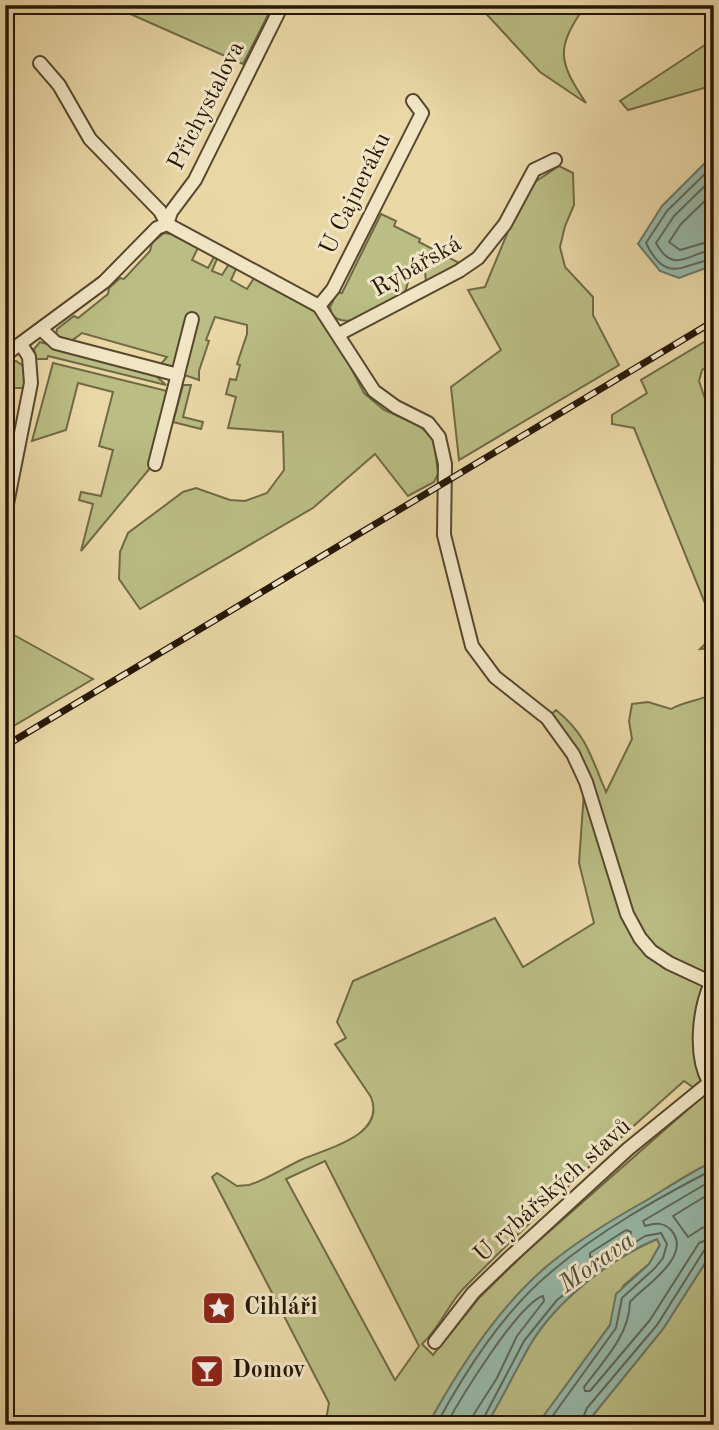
<svg xmlns="http://www.w3.org/2000/svg" width="719" height="1430" font-family="'Old Standard TT',serif">
<style>
.green{fill:#babd84;stroke:#706a45;stroke-width:2;fill-rule:evenodd}
.water{fill:#97b9aa;stroke:#6a7868;stroke-width:2}
.lines{fill:none;stroke-linecap:round;stroke-linejoin:round}
.shore{stroke:#5e6858;stroke-width:2}
.minor-casing{stroke:#57472e;stroke-width:16}
.minor{stroke:#f1e5c5;stroke-width:12}
.rail-casing{stroke:#261706;stroke-width:7}
.rail{stroke:#f1e5c5;stroke-width:4.5;stroke-dasharray:13;stroke-linecap:butt}
.labels{text-anchor:middle;dominant-baseline:central;stroke-width:6;stroke-linejoin:round;paint-order:stroke}
.street-label{font-size:24px;fill:#261706;stroke:#f1e5c5}
.poi-label{font-size:24px;font-weight:bold;fill:#261706;stroke:#f1e5c5;text-anchor:start}
.water-label{font-size:26px;font-style:italic;fill:#4e503f;stroke:#f1e5c5}
</style>
<rect width="100%" height="100%" fill="#e9d7a6"/>
<filter id="stains"><feTurbulence type="fractalNoise" baseFrequency=".00286" numOctaves="4"/><feColorMatrix values="0 0 0 0 .2 0 0 0 0 .09 0 0 0 0 .02 0 0 0 .5 -.17"/></filter>
<radialGradient id="worn" r=".72"><stop offset=".6" stop-color="#630" stop-opacity="0"/><stop offset="1" stop-color="#630" stop-opacity=".3"/></radialGradient>
<g class="green">
<polygon points="110,5 273,5 243,64"/>
<path d="M 478,5 L 586,5 C 555,48 558,61 586,103 L 540,72 Z"/>
<polygon points="714,39 714,93 707,87 628,110 620,101"/>
<polygon points="559,166 573,173 574,205 565,226 560,247 565,267 593,297 593,315 619,365 459,460 451,387 501,350 468,290 485,287 526,188"/>
<path d="M 381,214 L 396,221 L 394,226 L 420,239 L 419,242 L 463,265 L 426,282 L 424,261 L 415,258 L 404,296 C 387,304 346,335 331,313 L 330,307 L 337,293 L 342,293 Z"/>
<polygon points="164,233 171,234 198,248 192,260 208,268 214,257 217,259 212,271 222,275 229,264 236,269 231,280 247,289 254,278 316,312 334,335 364,393 384,410 419,425 434,440 438,474 434,482 408,496 375,454 313,508 140,609 119,579 120,552 128,533 183,492 196,488 230,500 245,501 267,493 284,470 283,432 228,428 236,397 226,394 230,379 236,380 240,365 237,364 247,334 247,325 215,317 206,340 209,341 199,371 199,380 159,366 167,357 82,333 70,342 56,335 57,329 74,316 78,318 108,294 109,288 120,278 124,279 150,251 152,243"/>
<polygon points="714,336 714,361 702,370 699,381 714,425 714,648 700,649 707,642 713,623 634,428 612,424 612,415 647,393 641,380"/>
<polygon points="40,342 155,375 166,385 48,356 47,359 36,359 34,349"/>
<polygon points="16,361 25,367 25,388 13,388 5,422 5,363"/>
<polygon points="53,363 167,391 151,467 81,551 93,504 79,500 81,492 101,496 113,450 99,446 113,392 78,383 66,430 32,441"/>
<polygon points="183,385 191,385 183,417 203,422 201,429 173,422"/>
<polygon points="5,630 93,679 5,731"/>
<path d="M 714,693 L 714,1161 C 691,1172 670,1186 649,1199 C 613,1219 578,1240 546,1267 C 497,1309 459,1368 428,1425 L 325,1425 L 329,1403 L 212,1177 L 217,1173 L 237,1186 L 249,1185 C 268,1179 285,1167 303,1159 C 329,1148 386,1135 371,1097 L 335,1044 L 346,1038 L 337,1022 L 353,981 L 495,918 L 523,967 L 594,923 L 579,863 L 585,777 L 547,718 L 556,710 C 587,735 591,757 606,792 L 632,739 L 629,721 L 632,704 L 648,702 L 671,709 C 685,701 700,701 714,693 ZM 684,1081 L 704,1095 L 526,1252 L 479,1298 L 433,1355 L 422,1344 C 440,1328 447,1306 463,1289 C 534,1217 608,1148 684,1081 ZM 325,1161 L 419,1346 L 395,1380 L 286,1179 Z"/>
<path d="M 657,1239 L 660,1245 L 649,1264 L 623,1286 L 610,1325 L 537,1425 L 486,1425 C 502,1399 515,1371 530,1345 C 557,1299 609,1260 657,1239 Z"/>
<polygon points="714,1249 714,1425 585,1425 663,1329"/>
</g>
<g class="water">
<polygon points="714,154 714,265 679,278 660,271 638,244 662,206"/>
<path d="M 714,1161 L 714,1249 L 663,1329 L 585,1425 L 537,1425 L 610,1325 L 616,1294 L 649,1264 L 660,1245 L 657,1239 C 612,1257 555,1302 530,1345 C 515,1371 502,1399 486,1425 L 428,1425 C 459,1368 497,1309 546,1267 C 578,1240 613,1219 649,1199 C 670,1186 691,1172 714,1161 Z"/>
</g>
<g class="lines">
<g class="shore">
<path d="M 714,165 L 667,211 L 646,243 C 667,286 684,263 714,259"/>
<path d="M 714,177 L 674,216 L 656,243 C 674,276 689,252 714,250"/>
<polyline points="714,192 681,224 669,242 680,250 714,240"/>
<path d="M 714,1179 L 643,1221 L 645,1226 C 655,1223 664,1222 671,1230 C 694,1256 643,1287 630,1302 C 629,1336 604,1360 584,1387 L 585,1391 L 590,1391 L 650,1320 L 699,1243 L 714,1237"/>
<polyline points="714,1191 673,1216 688,1237 702,1228 714,1226"/>
<polygon points="626,1230 631,1232 630,1236 595,1258 590,1257 590,1253"/>
<path d="M 436,1425 C 466,1370 503,1312 551,1272 C 599,1231 658,1198 714,1169"/>
<path d="M 446,1425 C 460,1399 518,1304 543,1296 L 544,1301 L 517,1336 L 497,1378 L 474,1414 L 471,1425"/>
<polyline points="480,1425 524,1341 557,1300 609,1259 645,1236 661,1233 667,1244 663,1258 655,1268 622,1298 616,1328 546,1425"/>
<polyline points="580,1425 587,1408 657,1325 705,1249 714,1246"/>
</g>
<g class="minor-casing">
<g id="minor">
<polyline points="40,63 59,85 90,139 160,211 167,224"/>
<polyline points="167,224 319,306 374,391 396,407 428,423 439,437 445,464 444,535 472,646 495,677 547,718 573,754 586,782 627,914 640,938 651,951 669,963 714,984"/>
<polyline points="167,224 171,212 195,180 282,5"/>
<polyline points="319,306 333,289 422,113 413,101"/>
<polyline points="42,330 56,343 178,375"/>
<polyline points="339,334 459,271 478,258 505,224 534,170 555,160"/>
<polyline points="5,355 104,282 157,228 167,224"/>
<polyline points="155,464 192,319"/>
<polyline points="5,514 31,383 29,357 22,346"/>
<path d="M 709,1082 C 694,1055 699,1010 711,983"/>
<polyline points="435,1342 473,1293 507,1260 628,1149 714,1079"/>
</g>
</g>
<use href="#minor" class="minor"/>
<g class="rail-casing">
<polyline id="rail" points="5,746 714,321"/>
</g>
<use href="#rail" class="rail"/>
</g>
<defs>
<g id="sight-square" transform="scale(1.75)"><rect x="-9" y="-9" width="18" height="18" rx="4" fill="#8f2418" stroke="#f1e5c5"/><path d="M0-6L1.8-2.2L6-1.7L2.9 1.2L3.7 5.4L0 3.3L-3.7 5.4L-2.9 1.2L-6-1.7L-1.8-2.2Z" fill="#fff"/></g>
<g id="bar-square" transform="scale(1.75)"><rect x="-9" y="-9" width="18" height="18" rx="4" fill="#8f2418" stroke="#f1e5c5"/><path d="M-6-5H6L.8 .8V4.5H3.5V6h-7V4.5H-.8V.8Z" fill="#fff"/></g>
</defs>
<g fill-rule="evenodd">
<use href="#sight-square" x="219" y="1308"/>
<use href="#bar-square" x="207" y="1371"/>
</g>
<g class="labels">
<g class="street-label">
<text transform="translate(207 106) rotate(-63)">Přichystalova</text>
<text transform="translate(356 194) rotate(-64)">U Cajneráku</text>
<text transform="translate(417 267) rotate(-30)">Rybářská</text>
<text transform="translate(553 1191) rotate(-42)">U rybářských stavů</text>
</g>
<g class="poi-label">
<text x="244" y="1308">Cihláři</text>
<text x="232" y="1371">Domov</text>
</g>
<g class="water-label">
<text transform="translate(597 1263) rotate(-35)">Morava</text>
</g>
</g>
<rect width="719" height="1430" fill="none" stroke="#e9d7a6" stroke-width="28"/>
<rect x="7" y="7" width="705" height="1416" fill="none" stroke="#261706" stroke-width="3.5"/>
<rect x="14" y="14" width="691" height="1402" fill="none" stroke="#261706" stroke-width="2"/>
<rect width="100%" height="100%" filter="url(#stains)"/>
<rect width="100%" height="100%" fill="url(#worn)"/>
</svg>
